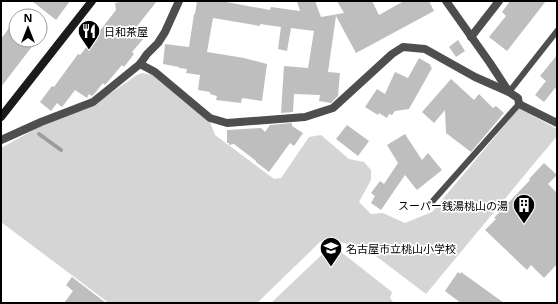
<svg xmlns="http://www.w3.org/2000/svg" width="558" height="304" font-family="'Open Sans','Noto Sans JP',sans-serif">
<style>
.green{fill:#d5d5d5}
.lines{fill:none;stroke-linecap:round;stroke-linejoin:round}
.stream{stroke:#9c9c9c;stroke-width:4}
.building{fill:#bebebe}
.lane{stroke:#4e4e4e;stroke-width:6}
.street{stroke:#4e4e4e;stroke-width:8}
.secondary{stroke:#1b1b1b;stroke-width:8}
.labels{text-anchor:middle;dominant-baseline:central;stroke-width:3.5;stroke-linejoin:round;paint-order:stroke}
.poi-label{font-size:11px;fill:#000;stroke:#fff;text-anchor:start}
</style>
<rect width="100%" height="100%" fill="#fff"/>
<g class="green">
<polygon points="142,73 153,75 210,122 215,135 274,179 281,178 309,137 321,135 349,159 364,162 371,170 371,180 359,202 371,214 383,213 405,223 432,212 519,108 557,129 557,136 426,294 368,250 363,248 337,241 320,242 257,303 109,303 1,222 1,148 37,128 71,114 89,108 137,75"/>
<polygon points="332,245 392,292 390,298 394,303 271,303"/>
</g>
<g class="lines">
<polyline class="stream" points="39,134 61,150"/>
</g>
<g class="building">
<polygon points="32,1 70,1 56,20"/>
<polygon points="126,1 157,1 134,30 144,38 132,52 134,54 124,67 122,65 105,85 103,83 95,93 92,96 89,94 87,98 75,90 62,107 57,103 51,111 40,102 52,86 54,87 78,54 80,55 102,28 116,10 115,3"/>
<polygon points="197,1 226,2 270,10 271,7 300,11 297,1 315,1 321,17 344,13 337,1 372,1 379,15 404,1 429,1 434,11 356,53 336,16 328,72 340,73 338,96 331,103 319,101 320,95 294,94 293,112 281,113 284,66 308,68 314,31 291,28 287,51 278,49 281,27 260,24 260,26 213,18 207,52 244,58 267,64 262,101 242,98 241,103 216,100 217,96 210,94 210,92 198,90 200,75 186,73 187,69 179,68 179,67 163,64 165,44 189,47 194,14 195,14"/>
<polygon points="510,1 546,1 507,51 489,37 506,16 502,12"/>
<polygon points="9,28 16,33 16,40 37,40 1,87 1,39"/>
<polygon points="458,40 465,51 456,57 449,47"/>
<polygon points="557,55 557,90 555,88 544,102 535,95 546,81 540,76"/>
<polygon points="419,58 431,65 430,66 432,68 409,109 395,111 392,115 389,114 387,118 379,113 378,115 365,107 377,89 385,94 395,72 408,78"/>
<polygon points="451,79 474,100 479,94 493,108 496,106 504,113 471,152 467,149 446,133 445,110 434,123 422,112"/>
<polygon points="292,123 292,126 303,133 294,146 290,143 269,172 256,162 256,161 234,144 229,145 229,143 227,143 227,130 261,128 265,132 270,125"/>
<polygon points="347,125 369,141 358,156 336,139"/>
<polygon points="405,134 422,160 428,153 442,170 417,190 405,175 381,210 371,203 375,196 371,193 380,181 384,184 398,163 387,145"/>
<polygon points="544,163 557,175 548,184 557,193 557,264 544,278 531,265 527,270 485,230 496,219 494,218 530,180 529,179"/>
<polygon points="458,272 460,274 461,272 504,303 461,303 445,291"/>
<polygon points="72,277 85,287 106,303 64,303 73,291 66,285"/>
</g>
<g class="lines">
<g class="lane">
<polyline points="509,92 557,31"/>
<polyline points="431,203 519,104"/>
</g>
<g class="street">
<polyline points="446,1 490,63 509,92 518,98 519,104 557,123"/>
<polyline points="471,37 499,1"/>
<polyline points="140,64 155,72 210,118 227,123 305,117 333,108 392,54 403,47 425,49 475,77 509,92"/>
<polyline points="1,140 10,136 41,122 93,102 140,64 147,54 158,43 165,32 179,1"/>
</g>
<polyline class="secondary" points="1,117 92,1"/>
</g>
<defs>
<g id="restaurant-pin" transform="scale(1.15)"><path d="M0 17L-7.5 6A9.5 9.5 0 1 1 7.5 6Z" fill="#000" stroke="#fff"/><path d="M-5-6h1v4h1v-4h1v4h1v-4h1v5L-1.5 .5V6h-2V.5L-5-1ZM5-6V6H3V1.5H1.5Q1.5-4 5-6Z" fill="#fff"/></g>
<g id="building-pin" transform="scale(1.15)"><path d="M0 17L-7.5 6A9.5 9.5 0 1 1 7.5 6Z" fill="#000" stroke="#fff"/><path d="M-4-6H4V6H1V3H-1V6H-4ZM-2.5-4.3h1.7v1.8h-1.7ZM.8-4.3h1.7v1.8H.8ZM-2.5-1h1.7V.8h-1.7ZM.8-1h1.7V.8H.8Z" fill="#fff"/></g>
<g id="school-pin" transform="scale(1.15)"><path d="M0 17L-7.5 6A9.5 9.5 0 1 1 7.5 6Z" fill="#000" stroke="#fff"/><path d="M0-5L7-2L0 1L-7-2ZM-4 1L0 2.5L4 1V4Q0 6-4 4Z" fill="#fff"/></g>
</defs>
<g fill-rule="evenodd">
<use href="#restaurant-pin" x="89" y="31"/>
<use href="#building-pin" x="524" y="205"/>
<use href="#school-pin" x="331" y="248"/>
</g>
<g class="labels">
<g class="poi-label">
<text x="104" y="31">日和茶屋</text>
<text x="508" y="205" text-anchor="end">スーパー銭湯桃山の湯</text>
<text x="346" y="248">名古屋市立桃山小学校</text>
</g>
</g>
<rect width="558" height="304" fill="none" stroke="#000000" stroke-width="4"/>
<g transform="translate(28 28)"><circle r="19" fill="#ffffff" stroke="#999999"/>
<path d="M0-3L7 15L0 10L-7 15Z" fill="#000000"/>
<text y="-6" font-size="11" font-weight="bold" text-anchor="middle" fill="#000000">N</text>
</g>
</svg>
